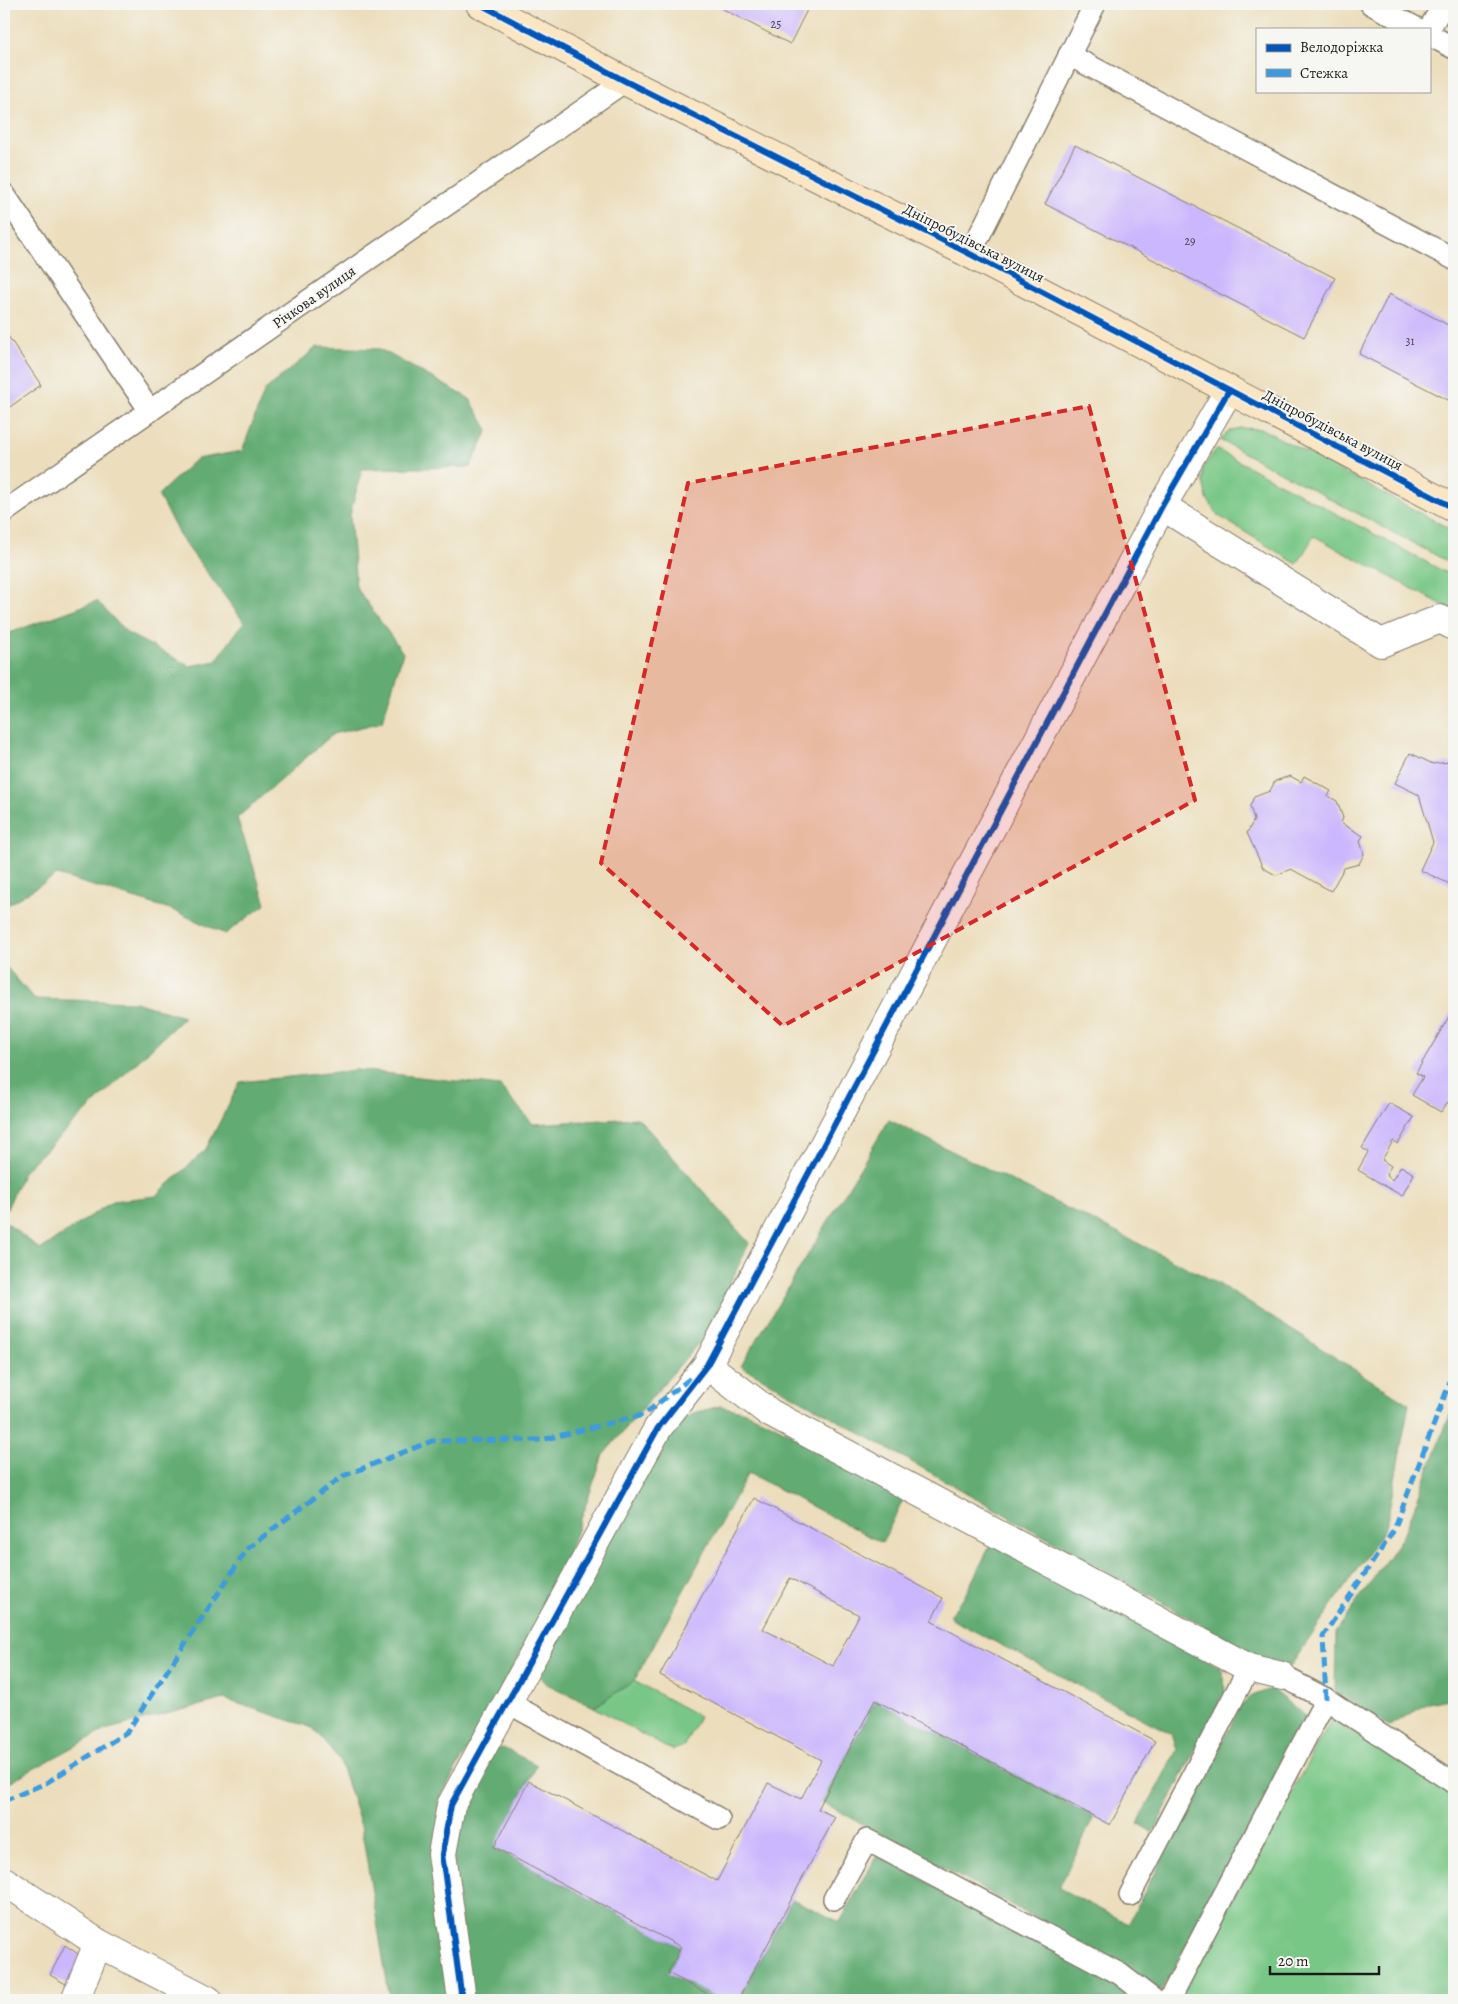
<svg xmlns="http://www.w3.org/2000/svg" width="1458" height="2004" font-family="Alegreya,serif">
<style>
.green{fill:#79c786;stroke:#4a7251}
.forest{fill:#62ac73;stroke:#3f6448}
.building{fill:#cbb7fd;fill-rule:evenodd}
.lines{fill:none;stroke-linecap:round;stroke-linejoin:round}
.lane-casing{stroke:#847d6c;stroke-width:24}
.street-casing{stroke:#847d6c;stroke-width:30}
.secondary-casing{stroke:#847d6c;stroke-width:30}
.lane{stroke:#fff;stroke-width:21}
.street{stroke:#fff;stroke-width:28}
.secondary{stroke:#fbe6c4;stroke-width:28}
.quiet{stroke:#3c9bdf;stroke-width:5;stroke-dasharray:10 5;stroke-linecap:butt}
.cycleway-casing{stroke:#f6f6f2;stroke-width:9}
.cycleway{stroke:#0057b8;stroke-width:6}
.marked{fill:#d62828;fill-opacity:0.2;stroke:#d62828;stroke-width:4;stroke-dasharray:10 6;stroke-linejoin:round}
.labels{text-anchor:middle;dominant-baseline:central;stroke-width:4;stroke-linejoin:round;paint-order:stroke}
.number-label{font-size:12px;fill:#484354}
.street-label{font-size:15px;fill:#1c1c1c;stroke:#f6f6f2}
</style>
<rect width="100%" height="100%" fill="#f6f6f2"/>
<filter id="ink" filterUnits="userSpaceOnUse"><feTurbulence type="fractalNoise" baseFrequency=".02" numOctaves="2"/><feDisplacementMap in="SourceGraphic" scale="10" xChannelSelector="R" yChannelSelector="G"/><feConvolveMatrix kernelMatrix="1 2 1 2 8 2 1 2 1" color-interpolation-filters="sRGB"/></filter>
<filter id="wash" filterUnits="userSpaceOnUse"><feTurbulence type="fractalNoise" baseFrequency=".0096" numOctaves="4" result="noise"/><feDisplacementMap in="SourceGraphic" scale="20" xChannelSelector="R" yChannelSelector="G"/><feGaussianBlur stdDeviation="1.12" result="paint"/><feColorMatrix in="noise" values="0 0 0 0 0 0 0 0 0 0 0 0 0 0 0 0 0 1.4 0 .05"/><feComposite in="paint" operator="in"/></filter>
<g filter="url(#wash)">
<rect width="100%" height="100%" fill="#ecdebc"/>
<g class="green">
<polygon points="1240,428 1262,429 1454,531 1454,565 1220,440 1229,431"/>
<polygon points="1216,449 1454,577 1454,611 1314,536 1297,564 1219,516 1207,499 1203,482 1203,468"/>
<polygon points="634,1681 699,1716 684,1746 673,1750 663,1746 594,1707"/>
<polygon points="1332,1718 1454,1794 1454,2000 1178,2000"/>
</g>
<g class="forest">
<polygon points="317,347 380,349 470,399 488,430 470,467 362,469 350,515 356,587 403,653 382,722 333,734 237,818 266,904 225,934 170,909 57,875 7,905 4,918 4,635 97,601 127,633 190,666 216,661 244,622 181,538 158,495 196,459 242,451 265,390"/>
<polygon points="4,964 34,999 135,1002 184,1017 23,1172 4,1216"/>
<polygon points="357,1070 500,1086 533,1124 638,1118 749,1243 707,1333 603,1455 558,1585 438,1802 450,2000 390,2000 361,1826 339,1759 313,1728 224,1699 105,1730 4,1785 4,1220 40,1250 113,1201 156,1196 206,1149 240,1082"/>
<polygon points="889,1120 1214,1281 1409,1404 1386,1527 1290,1667 1262,1659 741,1366"/>
<polygon points="1454,1405 1454,1698 1429,1703 1389,1726 1335,1691 1336,1632 1403,1536"/>
<polygon points="720,1406 742,1411 767,1421 906,1494 882,1543 748,1473 634,1681 594,1707 547,1684 539,1675 539,1664 665,1434 694,1413"/>
<polygon points="993,1540 1220,1667 1224,1677 1225,1692 1153,1832 1138,1823 1177,1750 1172,1734 951,1619 950,1614 963,1599"/>
<polygon points="1271,1689 1310,1720 1160,1993 1127,1968 822,1802 875,1700 1094,1817 1059,1888 1128,1924 1240,1707 1252,1696"/>
<polygon points="503,1748 537,1765 494,1848 681,1947 668,1973 719,2000 470,2000 453,1855 462,1807 495,1749"/>
<polygon points="877,1855 1116,1983 1139,2000 738,2000 792,1899 840,1922"/>
</g>
<g id="blocks">
<g class="building">
<polygon points="713,4 810,4 790,44"/>
<polygon points="1075,145 1335,278 1304,337 1045,204"/>
<polygon points="1389,294 1454,328 1454,403 1359,354"/>
<polygon points="4,330 41,385 4,411"/>
<polygon points="1410,753 1433,764 1448,762 1454,765 1454,886 1420,870 1433,842 1419,795 1395,783"/>
<polygon points="1290,776 1301,782 1304,776 1331,791 1328,796 1337,801 1343,818 1341,823 1363,836 1360,841 1364,854 1359,864 1344,868 1331,891 1291,869 1276,875 1263,868 1247,833 1254,820 1250,806 1254,797 1270,791 1275,781"/>
<polygon points="1454,1008 1454,1094 1441,1112 1412,1095 1423,1077 1416,1073"/>
<polygon points="1389,1103 1414,1117 1398,1144 1393,1141 1382,1160 1391,1166 1386,1175 1392,1180 1401,1166 1414,1174 1402,1196 1358,1170 1368,1152 1362,1148"/>
<path d="M 754,1498 L 943,1598 L 931,1621 L 1155,1741 L 1110,1825 L 875,1700 L 818,1809 L 835,1817 L 738,2000 L 719,2000 L 668,1973 L 681,1947 L 494,1847 L 529,1781 L 717,1881 L 768,1783 L 801,1799 L 821,1760 L 660,1675 ZM 790,1578 L 859,1615 L 833,1666 L 763,1629 Z"/>
<polygon points="65,1945 84,1958 71,1987 50,1975"/>
</g>
</g>
</g>
<g filter="url(#ink)">
<use href="#blocks" fill-opacity="0" stroke="#847d6c" stroke-width="1"/>
<g class="lines">
<g class="lane-casing">
<g id="lane">
<polyline points="1371,4 1418,29"/>
<polyline points="1429,29 1444,4"/>
<polyline points="1429,35 1454,48"/>
<polyline points="1069,55 1454,259"/>
<polyline points="4,194 150,411"/>
<polyline points="970,254 1095,4"/>
<polyline points="4,512 625,81"/>
<polyline points="1282,1676 1326,1699 1454,1783"/>
<polyline points="507,1702 719,1819"/>
<polyline points="1130,1895 1249,1668"/>
<polyline points="834,1899 867,1840 1120,1974 1154,2000"/>
<polyline points="1169,2000 1326,1699"/>
</g>
</g>
<g class="street-casing">
<g id="street">
<polyline points="1162,506 1381,643 1440,619 1454,626"/>
<polyline points="707,1365 770,1413 1249,1668 1282,1676"/>
<polyline points="4,1881 98,1943 208,2000"/>
<polyline points="75,2000 98,1943"/>
<polyline points="462,2000 442,1854 451,1805 658,1428 707,1365 1162,506 1229,390"/>
</g>
</g>
<g class="secondary-casing">
<polyline id="secondary" points="480,4 625,81 970,254 1454,508"/>
</g>
<use href="#lane" class="lane"/>
<use href="#street" class="street"/>
<use href="#secondary" class="secondary"/>
<g class="quiet">
<polyline points="1326,1699 1323,1636 1394,1530 1454,1371"/>
<polyline points="4,1801 46,1783 127,1732 248,1548 343,1476 432,1441 541,1440 643,1415 692,1377"/>
</g>
<g class="cycleway-casing">
<g id="cycleway">
<polyline points="480,4 625,81 970,254 1454,508"/>
<polyline points="462,2000 442,1854 451,1805 658,1428 707,1365 1162,506 1229,390"/>
</g>
</g>
<use href="#cycleway" class="cycleway"/>
</g>
</g>
<path class="marked" d="M 1089,406 L 1195,800 L 783,1026 L 601,863 L 688,483 Z"/>
<g class="labels">
<g class="number-label">
<text x="776" y="24">25</text>
<text x="1190" y="241">29</text>
<text x="1410" y="341">31</text>
</g>
<g class="street-label">
<text transform="translate(974 243) rotate(27)">Дніпробудівська вулиця</text>
<text transform="translate(314 297) rotate(-35)">Річкова вулиця</text>
<text transform="translate(1333 430) rotate(28)">Дніпробудівська вулиця</text>
</g>
</g>
<rect width="1458" height="2004" fill="none" stroke="#f6f6f2" stroke-width="20"/>
<rect x="1256" y="28" width="175" height="65" fill="#f6f6f2" stroke="#9f9f9c"/>
<rect x="1266" y="44" width="25" height="8" fill="#0057b8" stroke="#9f9f9c"/>
<text x="1300" y="52" font-size="15" fill="#1c1c1c">Велодоріжка</text>
<rect x="1266" y="69" width="25" height="8" fill="#3c9bdf" stroke="#9f9f9c"/>
<text x="1300" y="78" font-size="15" fill="#1c1c1c">Стежка</text>
<path d="M1270 1966v8h109v-8" fill="none" stroke="#1c1c1c" stroke-width="2.5"/>
<text x="1278" y="1966" font-size="15" fill="#1c1c1c" stroke="#f6f6f2" stroke-width="4" paint-order="stroke">20 m</text>
</svg>
